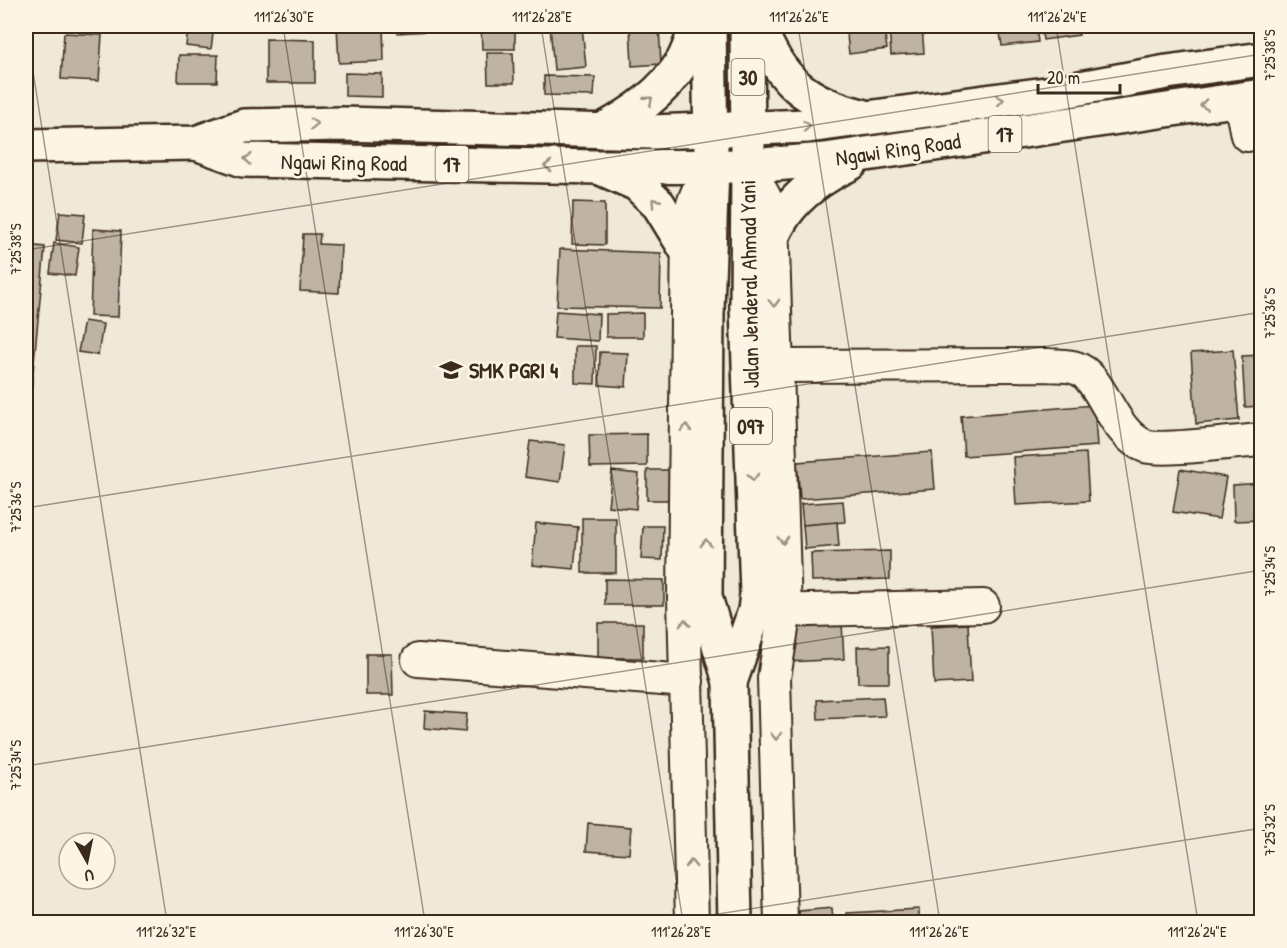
<svg xmlns="http://www.w3.org/2000/svg" width="1287" height="948" font-family="'Patrick Hand',sans-serif">
<style>
.building{fill:#beb3a4;stroke:#3b2a1e;stroke-width:1.5}
.lines{fill:none;stroke-linecap:round;stroke-linejoin:round}
.minor-casing{stroke:#3b2a1e;stroke-width:36}
.major-casing{stroke:#3b2a1e;stroke-width:38}
.highway-casing{stroke:#3b2a1e;stroke-width:38}
.minor{stroke:#fcf5e5;stroke-width:32}
.major{stroke:#fcf5e5;stroke-width:33}
.highway{stroke:#fcf5e5;stroke-width:33}
.oneway{stroke:#9c9082}
.ticks{fill:none;stroke:#3b2a1e;stroke-width:1.5;stroke-opacity:0.45}
.labels{text-anchor:middle;dominant-baseline:central;stroke-width:5;stroke-linejoin:round;paint-order:stroke}
.shield{fill:#fcf5e5;stroke:#75675a;stroke-width:1.5}
.shield-label{font-size:21px;font-weight:bold;fill:#3b2a1e}
.street-label{font-size:22px;fill:#3b2a1e;stroke:#fcf5e5}
.poi-label{font-size:22px;font-weight:bold;fill:#3b2a1e;stroke:#fcf5e5;text-anchor:start}
.neatline{fill:none;stroke:#3b2a1e;stroke-width:2}
.ticks-label{font-size:15px;text-anchor:middle;fill:#3b2a1e}
</style>
<rect width="100%" height="100%" fill="#f0e9d9"/>
<filter id="ink" filterUnits="userSpaceOnUse"><feTurbulence type="fractalNoise" baseFrequency=".0167" numOctaves="2"/><feDisplacementMap in="SourceGraphic" scale="12" xChannelSelector="R" yChannelSelector="G"/><feConvolveMatrix kernelMatrix="1 2 1 2 8 2 1 2 1" color-interpolation-filters="sRGB"/></filter>
<g filter="url(#ink)">
<g class="building">
<polygon points="188,26 214,26 211,49 186,46"/>
<polygon points="337,26 383,26 384,61 339,63"/>
<polygon points="397,26 430,26 430,31 397,33"/>
<polygon points="550,26 582,26 586,67 554,70"/>
<polygon points="630,26 659,26 661,64 632,66"/>
<polygon points="846,26 884,26 887,49 849,54"/>
<polygon points="889,26 922,26 924,53 891,55"/>
<polygon points="933,26 968,26 933,28"/>
<polygon points="999,26 1036,26 1038,42 1002,46"/>
<polygon points="1041,26 1078,26 1079,35 1043,40"/>
<polygon points="1086,26 1113,26 1086,28"/>
<polygon points="515,28 515,49 482,49 481,29"/>
<polygon points="64,33 102,35 99,81 61,79"/>
<polygon points="266,39 315,40 315,83 266,83"/>
<polygon points="487,53 513,53 514,83 488,83"/>
<polygon points="179,55 218,55 217,82 178,82"/>
<polygon points="345,73 382,74 382,97 345,96"/>
<polygon points="544,76 595,77 594,96 544,95"/>
<polygon points="573,202 605,203 605,245 572,244"/>
<polygon points="60,212 85,214 82,243 56,240"/>
<polygon points="93,229 121,231 118,317 90,316"/>
<polygon points="303,234 320,234 319,244 341,245 339,293 300,291"/>
<polygon points="54,243 79,247 75,276 50,273"/>
<polygon points="26,245 45,247 29,414 26,414"/>
<polygon points="560,249 661,253 660,308 557,306"/>
<polygon points="556,311 599,314 598,341 554,338"/>
<polygon points="643,313 643,337 606,337 606,314"/>
<polygon points="84,321 103,324 98,355 78,352"/>
<polygon points="575,346 596,346 595,384 575,383"/>
<polygon points="1233,350 1239,420 1196,424 1191,353"/>
<polygon points="600,352 628,353 626,387 599,385"/>
<polygon points="1262,355 1262,406 1245,407 1242,356"/>
<polygon points="1094,405 1097,446 964,456 961,416"/>
<polygon points="647,434 647,466 590,467 589,435"/>
<polygon points="530,441 565,445 560,482 525,477"/>
<polygon points="932,452 935,489 800,499 797,462"/>
<polygon points="1086,453 1089,501 1016,505 1013,457"/>
<polygon points="1180,469 1226,477 1219,519 1173,512"/>
<polygon points="647,470 675,470 674,500 647,500"/>
<polygon points="612,471 639,474 636,509 608,506"/>
<polygon points="1262,483 1262,520 1234,521 1233,485"/>
<polygon points="843,501 845,522 803,525 801,504"/>
<rect x="582" y="518" width="34" height="55"/>
<polygon points="837,522 839,546 805,549 803,525"/>
<polygon points="536,523 578,527 574,569 532,565"/>
<polygon points="643,526 663,526 662,560 641,559"/>
<polygon points="890,551 890,579 812,581 811,553"/>
<polygon points="605,579 664,580 664,605 605,605"/>
<rect x="598" y="623" width="45" height="35"/>
<polygon points="842,623 844,659 789,662 787,626"/>
<polygon points="968,624 971,682 934,684 931,626"/>
<polygon points="889,646 889,683 858,683 857,647"/>
<polygon points="366,654 392,654 393,695 366,695"/>
<polygon points="883,697 885,716 818,719 817,700"/>
<polygon points="425,711 467,714 465,732 424,728"/>
<polygon points="588,823 631,827 629,854 586,851"/>
<polygon points="832,908 833,922 800,922 799,911"/>
<polygon points="919,909 919,922 847,922 847,913"/>
</g>
<g class="lines">
<g class="minor-casing">
<g id="minor">
<polyline points="1240,100 1247,135"/>
<polyline points="748,166 766,200 772,220 785,610 774,678 781,922"/>
<path d="M 776,366 L 1048,365 C 1056,366 1068,365 1076,368 C 1102,376 1111,433 1145,446 C 1162,452 1240,441 1262,440"/>
<polyline points="765,611 983,606"/>
<polyline points="418,660 687,681"/>
<path d="M 692,922 L 684,598 L 688,224 C 692,202 699,185 712,166"/>
</g>
</g>
<g class="major-casing">
<g id="major">
<polyline points="712,166 707,310 705,597 730,682 735,922"/>
<polyline points="730,682 755,611 757,594 747,306 748,166"/>
</g>
</g>
<g class="highway-casing">
<g id="highway">
<polyline points="709,26 711,150"/>
<polyline points="747,26 748,152"/>
<path d="M 759,26 C 779,81 807,103 862,116"/>
<path d="M 601,131 C 634,113 663,93 683,61 C 689,50 693,37 697,26"/>
<polyline points="196,143 243,160 597,167 748,166 825,160 1262,96"/>
<polyline points="26,146 196,143 244,126 341,124 652,132 808,126 1053,93 1167,72 1262,59"/>
<polyline points="603,169 637,184 659,205 697,267 707,310"/>
<path d="M 747,306 C 772,234 777,198 851,163"/>
</g>
</g>
<use href="#minor" class="minor"/>
<use href="#major" class="major"/>
<use href="#highway" class="highway"/>
</g>
<defs><path id="oneway-chevron" d="M-2-3.5L2.5 0L-2 3.5" fill="none" stroke-width="1.6" stroke-linecap="round" stroke-linejoin="round" transform="scale(1.5)"/></defs>
<g class="oneway">
<use href="#oneway-chevron" transform="translate(649 100) rotate(-40)"/>
<use href="#oneway-chevron" transform="translate(1000 100) rotate(-8)"/>
<use href="#oneway-chevron" transform="translate(1204 105) rotate(172)"/>
<use href="#oneway-chevron" transform="translate(314 124) rotate(-1)"/>
<use href="#oneway-chevron" transform="translate(807 126) rotate(-4)"/>
<use href="#oneway-chevron" transform="translate(248 159) rotate(-174)"/>
<use href="#oneway-chevron" transform="translate(548 166) rotate(-179)"/>
<use href="#oneway-chevron" transform="translate(655 202) rotate(-132)"/>
<use href="#oneway-chevron" transform="translate(774 303) rotate(88)"/>
<use href="#oneway-chevron" transform="translate(686 428) rotate(-89)"/>
<use href="#oneway-chevron" transform="translate(753 477) rotate(88)"/>
<use href="#oneway-chevron" transform="translate(783 540) rotate(88)"/>
<use href="#oneway-chevron" transform="translate(706 543) rotate(-90)"/>
<use href="#oneway-chevron" transform="translate(685 623) rotate(-92)"/>
<use href="#oneway-chevron" transform="translate(776 736) rotate(89)"/>
<use href="#oneway-chevron" transform="translate(691 864) rotate(-91)"/>
</g>
</g>
<path class="ticks" d="M 283,26 L 425,922M 541,26 L 683,922M 798,26 L 940,922M 1056,26 L 1198,922M 26,27 L 167,922M 26,250 L 1262,54M 26,508 L 1262,312M 26,766 L 1262,570M 667,922 L 1262,828"/>
<defs>
<g id="school-bare" transform="scale(1.8)"><path d="M0-5L7-2L0 1L-7-2ZM-4 1L0 2.5L4 1V4Q0 6-4 4Z" fill="#3b2a1e" stroke="#fcf5e5" stroke-width="2.5" paint-order="stroke"/></g>
</defs>
<g fill-rule="evenodd">
<use href="#school-bare" x="451" y="370"/>
</g>
<g class="labels">
<g class="shield">
<rect x="731.5" y="59" width="33" height="36" rx="4.5"/>
<rect x="988.5" y="116" width="33" height="36" rx="4.5"/>
<rect x="435.5" y="146" width="33" height="36" rx="4.5"/>
<rect x="730" y="408" width="42" height="36" rx="4.5"/>
</g>
<g class="shield-label">
<text x="748" y="77">30</text>
<text x="1005" y="134">17</text>
<text x="452" y="164">17</text>
<text x="751" y="426">097</text>
</g>
<g class="street-label">
<text transform="translate(898 149) rotate(-8)">Ngawi Ring Road</text>
<text transform="translate(344 162) rotate(1)">Ngawi Ring Road</text>
<text transform="translate(749 284) rotate(-91)">Jalan Jenderal Ahmad Yani</text>
</g>
<g class="poi-label">
<text x="469" y="370">SMK PGRI 4</text>
</g>
</g>
<rect width="1287" height="948" fill="none" stroke="#fcf5e5" stroke-width="66"/>
<g transform="translate(87 861) rotate(171)"><circle r="28" fill="#fcf5e5" stroke="#afa495" stroke-width="1.5"/>
<path d="M0-4.5L10 22L0 15L-10 22Z" fill="#3b2a1e"/>
<text y="-9" font-size="16" font-weight="bold" text-anchor="middle" fill="#3b2a1e">U</text>
</g>
<path d="M1038 84v9h82v-9" fill="none" stroke="#3b2a1e" stroke-width="3"/>
<text x="1047" y="84" font-size="18" fill="#3b2a1e" stroke="#fcf5e5" stroke-width="4.5" paint-order="stroke">20 m</text>
<rect x="33" y="33" width="1221" height="882" class="neatline"/>
<g class="ticks-label">
<text x="284" y="22">111°26'30"E</text>
<text x="542" y="22">111°26'28"E</text>
<text x="799" y="22">111°26'26"E</text>
<text x="1057" y="22">111°26'24"E</text>
<text transform="translate(1270 55) rotate(-90)" y="5">7°25'38"S</text>
<text transform="translate(16 249) rotate(-90)" y="5">7°25'38"S</text>
<text transform="translate(1270 313) rotate(-90)" y="5">7°25'36"S</text>
<text transform="translate(16 507) rotate(-90)" y="5">7°25'36"S</text>
<text transform="translate(1270 571) rotate(-90)" y="5">7°25'34"S</text>
<text transform="translate(16 765) rotate(-90)" y="5">7°25'34"S</text>
<text transform="translate(1270 830) rotate(-90)" y="5">7°25'32"S</text>
<text x="166" y="937">111°26'32"E</text>
<text x="424" y="937">111°26'30"E</text>
<text x="681" y="937">111°26'28"E</text>
<text x="939" y="937">111°26'26"E</text>
<text x="1197" y="937">111°26'24"E</text>
</g>
</svg>
